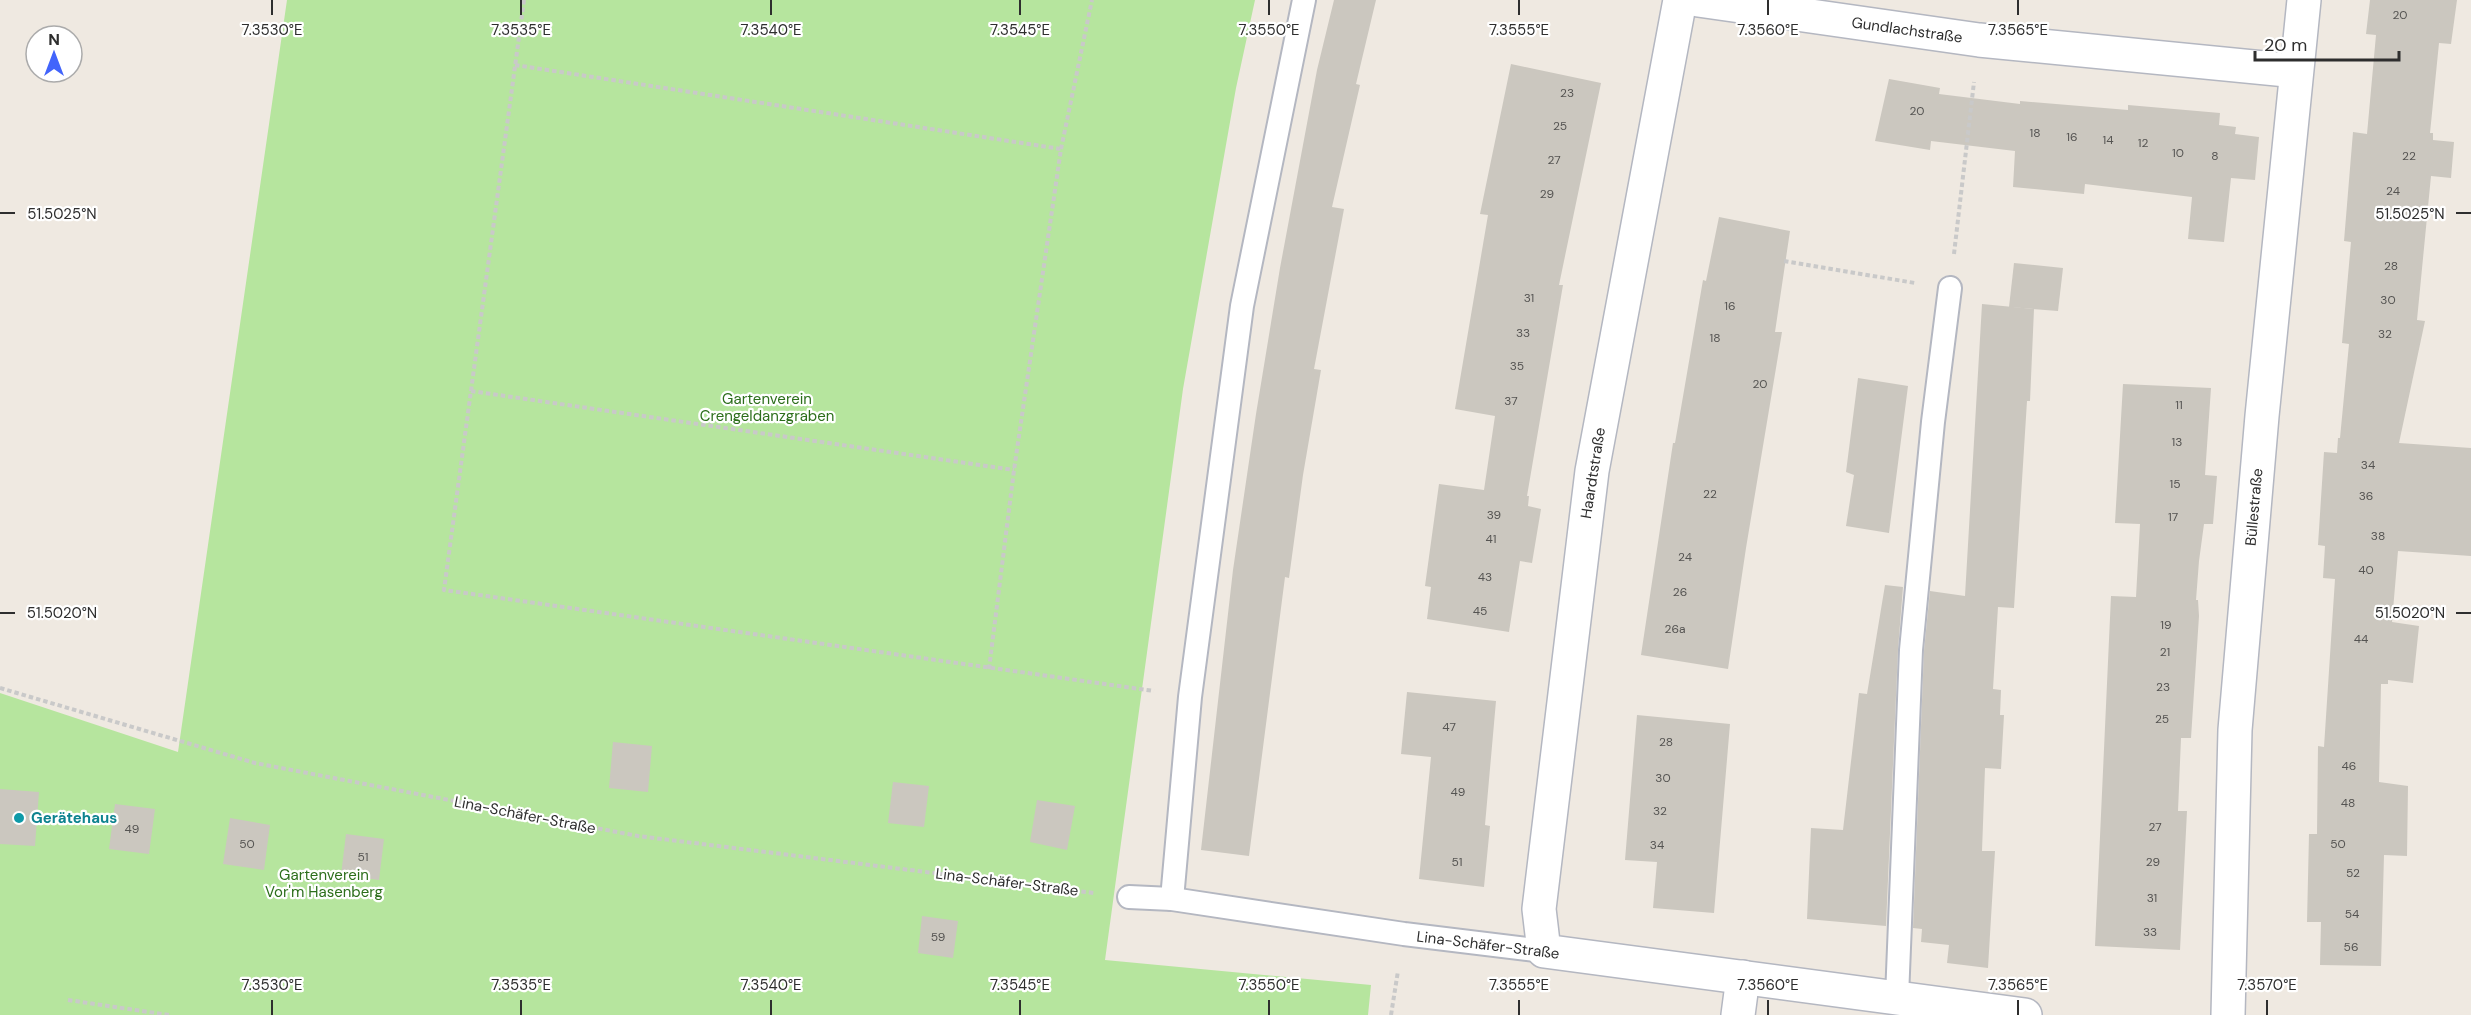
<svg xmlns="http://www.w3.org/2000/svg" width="2471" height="1015" font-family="'DM Sans',sans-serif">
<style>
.green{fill:#b6e59e}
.building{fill:#cbc7bf}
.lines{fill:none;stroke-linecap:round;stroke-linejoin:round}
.lane-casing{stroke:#b4b7c1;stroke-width:26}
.street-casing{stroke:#b4b7c1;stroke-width:36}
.path{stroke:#c9c9c9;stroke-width:4;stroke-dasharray:4.5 3;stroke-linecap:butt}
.lane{stroke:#fff;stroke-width:22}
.street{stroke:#fff;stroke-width:33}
.ticks{fill:none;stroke:#2e2e2e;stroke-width:2}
.culture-dot{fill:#0f9aa8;stroke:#fff;stroke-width:2}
.labels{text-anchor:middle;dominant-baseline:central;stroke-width:4.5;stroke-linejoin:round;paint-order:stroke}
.number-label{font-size:12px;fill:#555452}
.street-label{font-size:15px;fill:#2e2e2e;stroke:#fff}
.park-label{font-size:15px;fill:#2c6e1b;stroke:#fff}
.culture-label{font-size:15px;font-weight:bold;fill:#0d838f;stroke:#fff;text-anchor:start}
.ticks-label{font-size:15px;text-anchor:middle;fill:#2e2e2e;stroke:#fff;stroke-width:4.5;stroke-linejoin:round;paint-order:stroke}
</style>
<rect width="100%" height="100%" fill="#efe9e1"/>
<polygon class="green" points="287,0 1255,0 1236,88 1183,389 1105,960 1371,985 1368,1015 0,1015 0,693 178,752"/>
<g class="building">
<polygon points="1334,0 1376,0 1356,84 1360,85 1332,207 1344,209 1314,369 1321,370 1303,475 1289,578 1285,577 1249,856 1201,850 1233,570 1256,414 1280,268 1317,70"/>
<polygon points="2370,0 2457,0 2451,44 2439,43 2430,133 2433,133 2433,140 2454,142 2451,178 2431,176 2417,320 2425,321 2399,443 2471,448 2471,556 2398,551 2392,622 2419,626 2413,683 2388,680 2388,684 2381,684 2379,782 2408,786 2407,856 2384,855 2381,966 2320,965 2321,922 2307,922 2309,834 2317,834 2318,746 2324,747 2335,579 2323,578 2325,546 2318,545 2324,452 2337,453 2338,438 2340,438 2349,344 2342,343 2351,242 2344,241 2353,132 2367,134 2376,35 2366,34"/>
<polygon points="1511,64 1601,83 1559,285 1563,285 1527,496 1529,496 1528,506 1541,509 1532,563 1520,561 1509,632 1427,619 1431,587 1425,586 1439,484 1484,490 1495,416 1455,409 1488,215 1480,214"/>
<polygon points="1889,79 1940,88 1939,94 2020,104 2020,101 2128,110 2128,105 2220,113 2219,125 2236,127 2235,134 2259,137 2255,180 2231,178 2224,242 2188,239 2192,197 2085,184 2084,194 2013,187 2015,151 1931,141 1930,150 1875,141"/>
<polygon points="1719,217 1790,231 1775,332 1782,332 1746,548 1728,669 1641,655 1673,443 1675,443 1703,280 1706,281"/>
<polygon points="2014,263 2063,268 2058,311 2009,307"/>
<polygon points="1982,304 2034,309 2030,401 2027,401 2014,608 1998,607 1993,689 2001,690 2000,715 2004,715 2001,769 1985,768 1982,851 1995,851 1988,968 1947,963 1949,945 1921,942 1922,929 1913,928 1924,651 1930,591 1965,596"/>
<polygon points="1858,378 1908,386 1889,533 1846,526 1854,475 1846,472"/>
<polygon points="2123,384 2211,388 2205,475 2217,476 2213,524 2204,524 2199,561 2196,600 2198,600 2199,616 2191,738 2181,738 2178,811 2187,811 2180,950 2095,946 2111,596 2136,597 2140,524 2115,523"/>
<polygon points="1885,585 1903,587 1898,649 1886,926 1807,919 1811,828 1843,830 1859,693 1867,694"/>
<polygon points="1407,692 1496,701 1485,825 1490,826 1484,887 1419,879 1431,757 1401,754"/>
<polygon points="1637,715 1730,724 1714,913 1653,908 1657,862 1625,860"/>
<polygon points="613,742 652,746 648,792 609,788"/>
<polygon points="893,782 929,786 924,827 888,823"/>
<polygon points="0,789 39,792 35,846 0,844"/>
<polygon points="1037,800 1075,806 1067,850 1030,842"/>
<polygon points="115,804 155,809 149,854 109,849"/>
<polygon points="230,818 270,825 264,870 223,864"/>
<polygon points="346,834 384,839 379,880 341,875"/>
<polygon points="922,916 958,921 953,958 918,953"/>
</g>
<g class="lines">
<g class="lane-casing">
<g id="lane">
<polyline points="1129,897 1172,899 1404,934 1544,951"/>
<polyline points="1172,899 1190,697 1242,306 1304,0"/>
<polyline points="1897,997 1911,650 1933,422 1950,288"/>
</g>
</g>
<g class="street-casing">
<g id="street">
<polyline points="1680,0 1592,471 1539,909 1544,951 2025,1015"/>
<polyline points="1698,0 1979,40 2296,71"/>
<polyline points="1738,1015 1743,977"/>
<polyline points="2228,1015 2235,730 2262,416 2304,0"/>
</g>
</g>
<g class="path">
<polyline points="524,0 444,590 1154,691"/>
<polyline points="515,65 1061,149"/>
<polyline points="1954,254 1974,82"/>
<polyline points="1784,261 1915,283"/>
<polyline points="471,391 1014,470"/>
<polyline points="989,669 1014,470 1061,149 1092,0"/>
<polyline points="0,688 255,763 638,836 1094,893"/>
<polyline points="68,1000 169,1015"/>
<polyline points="1391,1015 1398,971"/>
</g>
<use href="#lane" class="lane"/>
<use href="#street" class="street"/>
</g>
<path class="ticks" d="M 272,0 L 272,15M 521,0 L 521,15M 771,0 L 771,15M 1020,0 L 1020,15M 1269,0 L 1269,15M 1519,0 L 1519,15M 1768,0 L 1768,15M 2018,0 L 2018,15M 0,213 L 15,213M 2456,213 L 2471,213M 0,613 L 15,613M 2456,613 L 2471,613M 272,1000 L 272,1015M 521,1000 L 521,1015M 771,1000 L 771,1015M 1020,1000 L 1020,1015M 1269,1000 L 1269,1015M 1519,1000 L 1519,1015M 1768,1000 L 1768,1015M 2018,1000 L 2018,1015M 2267,1000 L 2267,1015"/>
<circle class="culture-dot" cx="19" cy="818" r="6"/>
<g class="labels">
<g class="number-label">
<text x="2400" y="15">20</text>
<text x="1567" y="93">23</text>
<text x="1917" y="111">20</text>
<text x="1560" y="126">25</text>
<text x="2035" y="133">18</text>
<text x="2072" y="137">16</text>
<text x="2108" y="140">14</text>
<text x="2143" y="143">12</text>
<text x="2178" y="153">10</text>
<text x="2215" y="156">8</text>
<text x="2409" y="156">22</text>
<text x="1554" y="160">27</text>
<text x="2393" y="191">24</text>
<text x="1547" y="194">29</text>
<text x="2391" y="266">28</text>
<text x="1529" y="298">31</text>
<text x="2388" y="300">30</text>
<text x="1730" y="306">16</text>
<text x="1523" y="333">33</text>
<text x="2385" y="334">32</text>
<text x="1715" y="338">18</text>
<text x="1517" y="366">35</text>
<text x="1760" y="384">20</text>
<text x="1511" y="401">37</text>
<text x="2179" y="405">11</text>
<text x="2177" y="442">13</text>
<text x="2368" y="465">34</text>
<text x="2175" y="484">15</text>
<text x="1710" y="494">22</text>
<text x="2366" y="496">36</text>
<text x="1494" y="515">39</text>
<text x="2173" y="517">17</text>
<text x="2378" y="536">38</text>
<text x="1491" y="539">41</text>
<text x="1685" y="557">24</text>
<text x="2366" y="570">40</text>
<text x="1485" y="577">43</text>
<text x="1680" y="592">26</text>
<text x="1480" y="611">45</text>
<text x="2166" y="625">19</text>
<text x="1675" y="629">26a</text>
<text x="2361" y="639">44</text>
<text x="2165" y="652">21</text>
<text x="2163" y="687">23</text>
<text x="2162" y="719">25</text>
<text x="1449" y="727">47</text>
<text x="1666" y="742">28</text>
<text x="2349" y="766">46</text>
<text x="1663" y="778">30</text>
<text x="1458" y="792">49</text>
<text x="2348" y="803">48</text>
<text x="1660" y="811">32</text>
<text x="2155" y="827">27</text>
<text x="132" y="829">49</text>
<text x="247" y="844">50</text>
<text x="2338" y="844">50</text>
<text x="1657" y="845">34</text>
<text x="363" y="857">51</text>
<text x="1457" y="862">51</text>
<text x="2153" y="862">29</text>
<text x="2353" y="873">52</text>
<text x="2152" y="898">31</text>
<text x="2352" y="914">54</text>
<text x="2150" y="932">33</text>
<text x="938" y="937">59</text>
<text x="2351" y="947">56</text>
</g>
<g class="street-label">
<text transform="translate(1907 30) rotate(8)">Gundlachstraße</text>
<text transform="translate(1593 473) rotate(-81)">Haardtstraße</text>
<text transform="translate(2254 507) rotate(-85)">Büllestraße</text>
<text transform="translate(525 815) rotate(11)">Lina-Schäfer-Straße</text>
<text transform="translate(1007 882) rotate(7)">Lina-Schäfer-Straße</text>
<text transform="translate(1488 945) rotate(7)">Lina-Schäfer-Straße</text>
</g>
<g class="park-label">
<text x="767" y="399">Gartenverein<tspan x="767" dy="17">Crengeldanzgraben</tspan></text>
<text x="324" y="875">Gartenverein<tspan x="324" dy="17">Vor'm Hasenberg</tspan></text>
</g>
<g class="culture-label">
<text x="31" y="818">Gerätehaus</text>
</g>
</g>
<g class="ticks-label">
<text x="272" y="35">7.3530°E</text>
<text x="521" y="35">7.3535°E</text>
<text x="771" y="35">7.3540°E</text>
<text x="1020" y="35">7.3545°E</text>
<text x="1269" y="35">7.3550°E</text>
<text x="1519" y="35">7.3555°E</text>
<text x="1768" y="35">7.3560°E</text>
<text x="2018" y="35">7.3565°E</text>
<text x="62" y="219">51.5025°N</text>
<text x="2410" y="219">51.5025°N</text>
<text x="62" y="618">51.5020°N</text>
<text x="2410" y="618">51.5020°N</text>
<text x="272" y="990">7.3530°E</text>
<text x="521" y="990">7.3535°E</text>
<text x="771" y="990">7.3540°E</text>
<text x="1020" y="990">7.3545°E</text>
<text x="1269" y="990">7.3550°E</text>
<text x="1519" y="990">7.3555°E</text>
<text x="1768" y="990">7.3560°E</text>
<text x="2018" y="990">7.3565°E</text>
<text x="2267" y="990">7.3570°E</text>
</g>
<g transform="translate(54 54)"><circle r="28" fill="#ffffff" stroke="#ababab" stroke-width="1.5"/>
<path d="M0-4.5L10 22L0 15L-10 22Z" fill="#4264fb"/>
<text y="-9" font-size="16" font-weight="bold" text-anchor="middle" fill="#2e2e2e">N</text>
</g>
<path d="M2255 51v9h144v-9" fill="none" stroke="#2e2e2e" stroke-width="3"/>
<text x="2264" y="51" font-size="18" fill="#2e2e2e" stroke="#ffffff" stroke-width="4.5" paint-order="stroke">20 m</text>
</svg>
